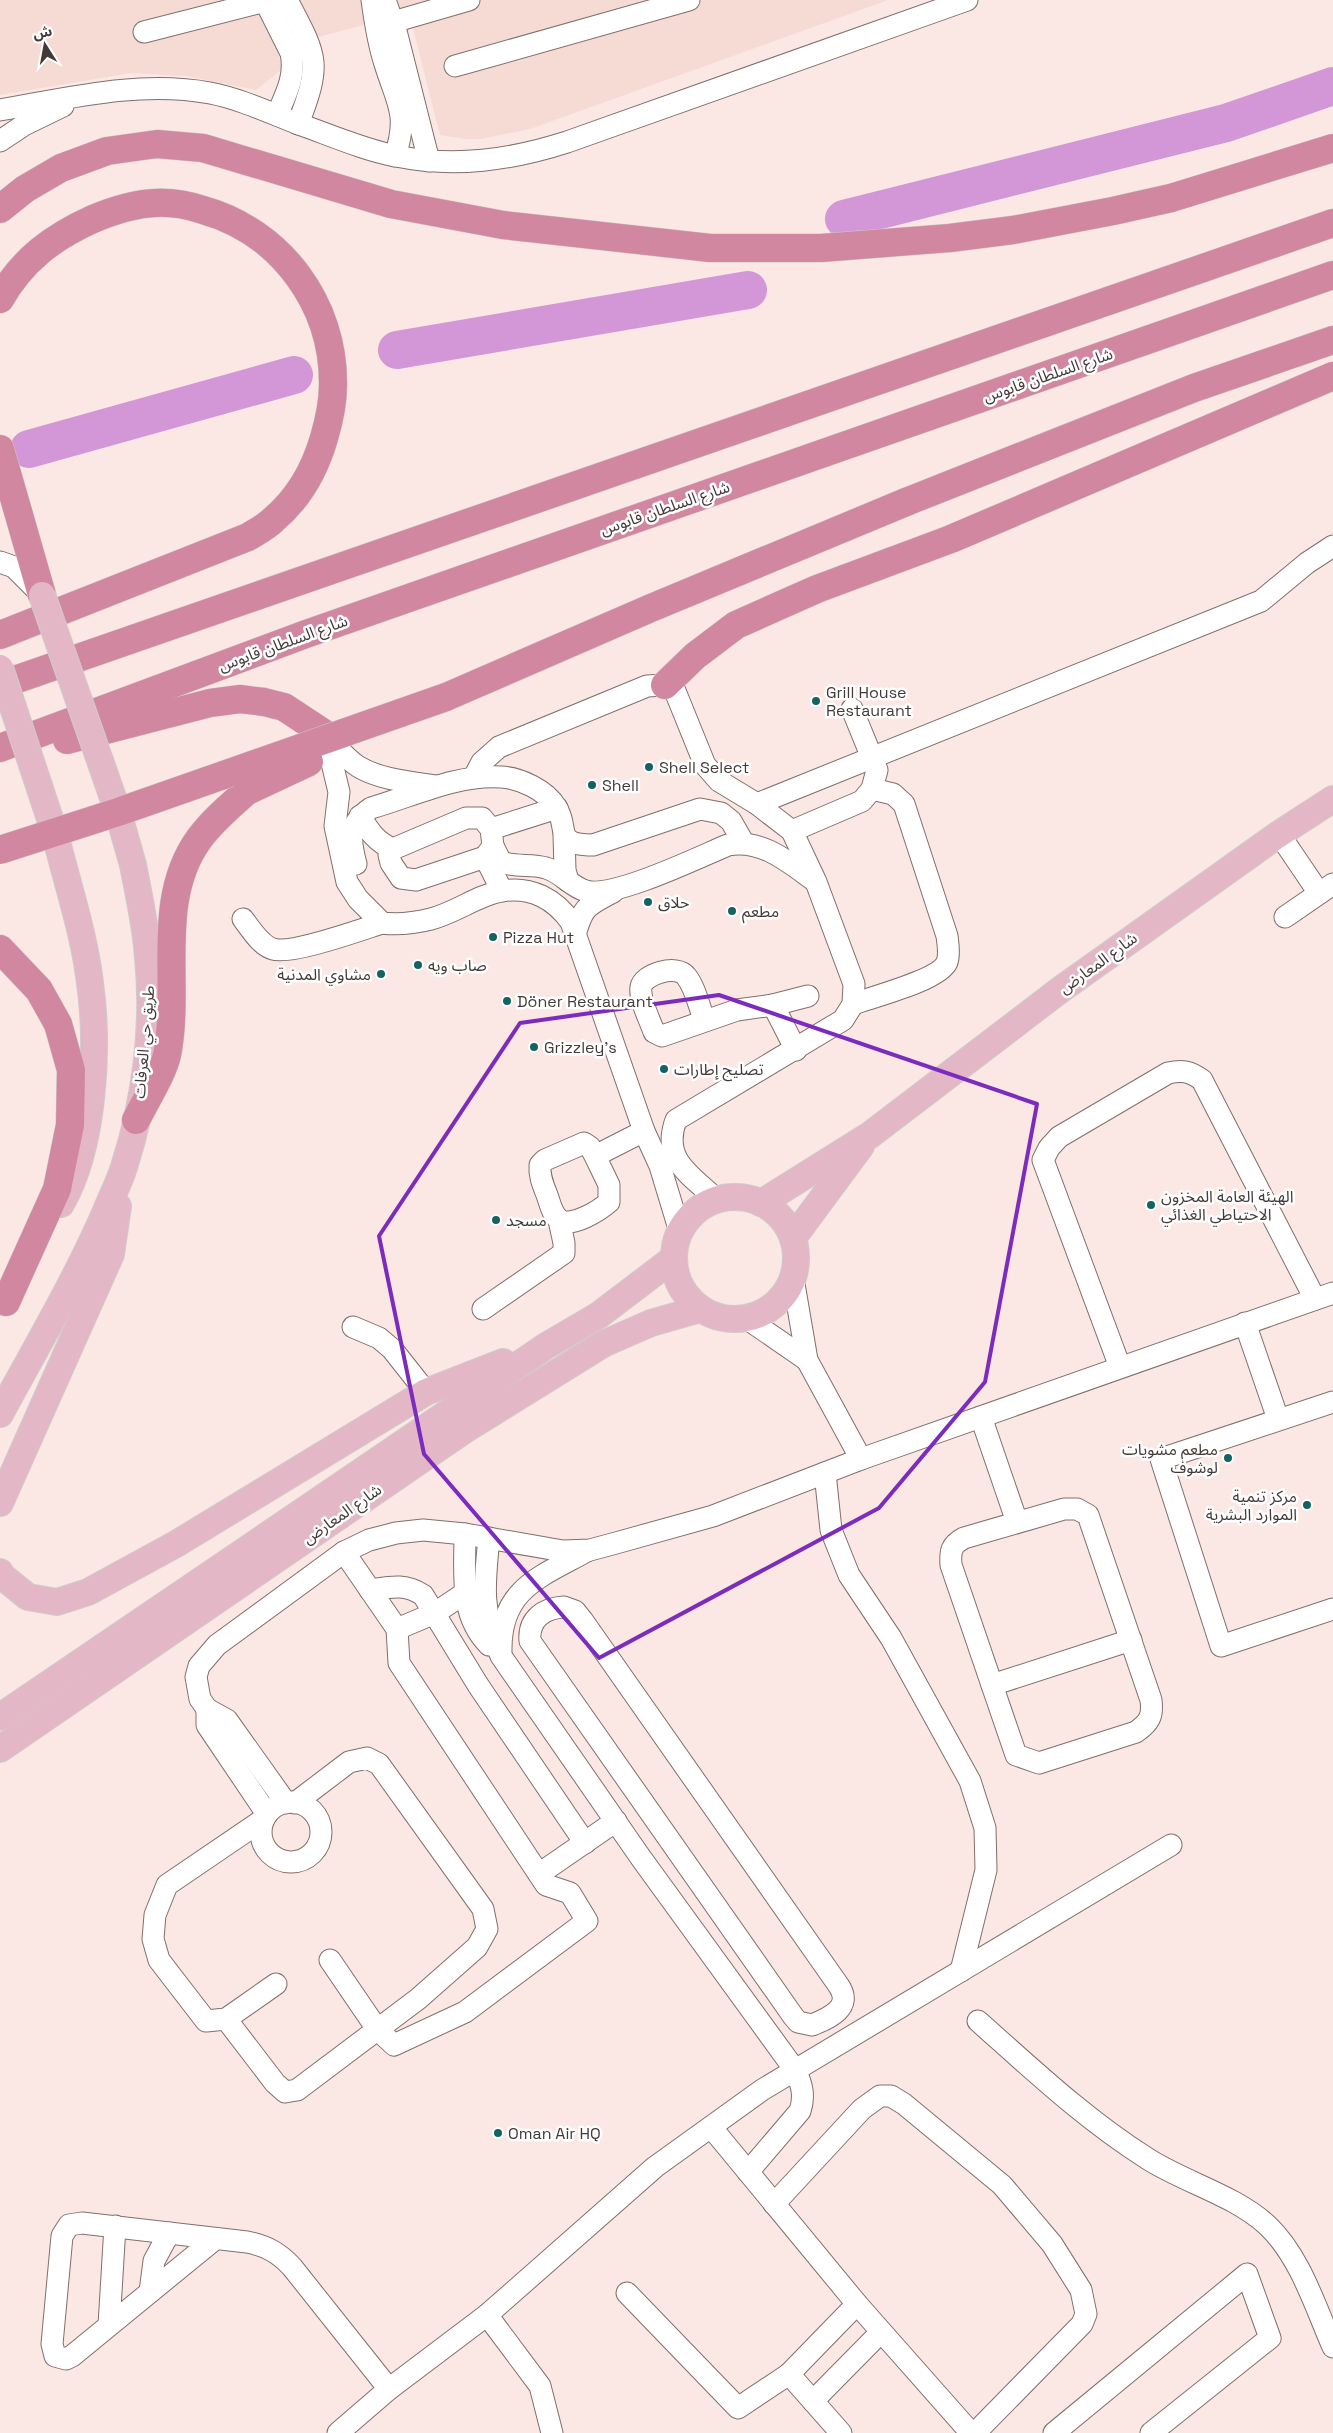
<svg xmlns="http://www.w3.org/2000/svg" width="1333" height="2433" font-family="'Space Grotesk','Noto Sans Arabic',sans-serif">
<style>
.built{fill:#f6dad4}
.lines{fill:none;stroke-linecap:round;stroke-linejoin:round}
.river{stroke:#d396d6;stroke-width:38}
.minor-casing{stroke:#816f6c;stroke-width:23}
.major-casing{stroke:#cecccb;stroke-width:28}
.highway-casing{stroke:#cecccb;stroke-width:29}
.minor{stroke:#fff;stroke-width:21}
.major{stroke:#e3b7c6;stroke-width:26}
.highway{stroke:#d187a0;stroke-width:28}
.major-bridge-casing{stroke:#cecccb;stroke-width:28;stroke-linecap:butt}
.highway-bridge-casing{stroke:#cecccb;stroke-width:29;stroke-linecap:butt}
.major-bridge{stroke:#e3b7c6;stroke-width:26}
.highway-bridge{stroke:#d187a0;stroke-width:28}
.marked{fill:none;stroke:#7b2cbf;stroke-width:4;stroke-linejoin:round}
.poi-dot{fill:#126362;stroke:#fff;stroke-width:2}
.labels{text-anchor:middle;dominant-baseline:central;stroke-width:5;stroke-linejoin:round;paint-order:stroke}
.street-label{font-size:16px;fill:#423a38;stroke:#fff}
.poi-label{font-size:16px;fill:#423a38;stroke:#fff;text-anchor:start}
</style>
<rect width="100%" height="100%" fill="#fbe7e3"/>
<polygon class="built" points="0,0 888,0 530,129 481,139 466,139 440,135 413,28 396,31 386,19 277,48 282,69 256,90 187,76 131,73 0,95"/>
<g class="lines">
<g class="river">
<polyline points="844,219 1226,123 1333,86"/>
<polyline points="397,350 748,290"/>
<polyline points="29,449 294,375"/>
</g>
<g class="minor-casing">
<g id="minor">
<path d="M 287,0 C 317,57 322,62 298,124"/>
<path d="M 372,0 C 375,22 378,43 385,64 C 397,103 409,114 395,156"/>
<polyline points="385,0 396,31 429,161"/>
<path d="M 265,1 L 291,53 C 296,76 286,94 277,115"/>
<polyline points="393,22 469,0"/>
<polyline points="144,32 269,0"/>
<polyline points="455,66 689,0"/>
<path d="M 0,110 C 69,98 140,80 210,93 C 241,99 270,113 299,124 C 330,135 364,150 396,156 C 455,168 511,160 567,142 L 967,0"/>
<polyline points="0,141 24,125 63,106"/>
<polyline points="0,562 14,567 42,595"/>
<path d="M 325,734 L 339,792 L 335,826 L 347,882 L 358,899 L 382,923 C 398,925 415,923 431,919 C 455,913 478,895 502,891 C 531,886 555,899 571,922 L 644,1131 L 660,1166 L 680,1232"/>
<path d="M 325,734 C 336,746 346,759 359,767 C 381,780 412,782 436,786"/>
<path d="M 474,777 L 482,762 L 499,747 L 647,686 L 665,685 L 675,691 L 705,765 L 719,781 L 757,804 L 792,831 L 816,882 L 854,984 L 853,1004 L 843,1020 L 676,1120 C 661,1160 691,1175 717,1200"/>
<polyline points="757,804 1261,601 1307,563 1333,546"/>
<path d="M 360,816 C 369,831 376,842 393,849 L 466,818 L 482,818 L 491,829 L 493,846 L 485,857 L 502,891"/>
<polyline points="491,829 557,808"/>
<polyline points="792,831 862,801 872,789 877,770 852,709"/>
<polyline points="1279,834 1319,893"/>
<polyline points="564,835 565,870 568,881"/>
<path d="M 493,846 L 501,862 C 518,868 531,863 546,868 C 561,872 571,887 586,891 C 613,899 699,857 728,845 C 763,839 788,862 815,881"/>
<polyline points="393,849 389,855 391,863 401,878 416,880 485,857"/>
<path d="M 356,864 C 349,838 348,824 371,808 C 413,796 457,774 501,777 C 520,778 546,790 556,807 C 570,828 552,845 593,845 L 700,809 L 721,813 L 731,821 L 743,842"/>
<polyline points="1285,917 1333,884"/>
<path d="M 243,919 C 251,929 260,945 273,949 C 291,955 360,930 382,923"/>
<path d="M 575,935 C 583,906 587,906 613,892"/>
<path d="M 853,1004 C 872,997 940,980 947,962 C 950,954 948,944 947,936 L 904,804 L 893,794 L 872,789"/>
<polyline points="773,1005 796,1050"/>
<path d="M 704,1019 C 699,1006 695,987 686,976 C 677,964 643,974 641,987 C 639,1000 650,1020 654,1032 L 662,1036 L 737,1010 L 773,1005 L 808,996"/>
<path d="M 595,1156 L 609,1185 L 609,1202 C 600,1210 572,1228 560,1220 C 552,1215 550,1203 547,1195 C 543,1185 539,1176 540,1165 L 545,1160 L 584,1143 L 590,1147 L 595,1156 L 644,1131"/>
<polyline points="793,1278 807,1360 861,1459"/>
<polyline points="483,1309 564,1253 564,1243 559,1220"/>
<polyline points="746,1318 807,1360"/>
<polyline points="1245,1323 1278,1419"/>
<polyline points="353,1327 379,1338 392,1349 426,1392"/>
<path d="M 1120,1367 L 1043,1160 L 1049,1148 L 1059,1137 L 1168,1073 C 1182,1070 1190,1071 1202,1080 L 1315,1299"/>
<polyline points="1333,1402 1161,1459 1221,1646 1333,1609"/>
<polyline points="981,1417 1017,1522"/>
<polyline points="825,1473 831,1530 849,1575 891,1638 970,1781 985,1828 986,1870 961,1971"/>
<path d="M 1064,1509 L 1077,1509 L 1088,1515 L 1151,1700 C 1153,1716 1150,1722 1136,1732 L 1039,1763 L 1016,1755 L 951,1565 C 950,1551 951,1545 964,1538 Z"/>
<path d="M 465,1534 C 465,1573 459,1615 489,1645"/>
<path d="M 489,1538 C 484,1586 481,1611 501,1656 L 641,1858 L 795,2070 C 802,2084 805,2096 800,2111 L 748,2172"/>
<path d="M 370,1590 C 390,1587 405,1583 423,1595 L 478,1685 L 585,1843"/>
<path d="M 564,1607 L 575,1611 L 583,1621 L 839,1986 C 853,2007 830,2018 812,2025 L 798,2022 L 793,2016 L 530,1641 C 528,1619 544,1608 564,1607 Z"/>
<polyline points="397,1629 435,1613 465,1593"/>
<path d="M 501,1651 C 500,1589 540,1577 587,1551"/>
<polyline points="992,1685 1131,1640"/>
<polyline points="207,1709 207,1725 267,1814"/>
<circle cx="291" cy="1832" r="30"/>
<polyline points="286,1803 227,1720 207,1709 200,1699 196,1677 199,1666 217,1645 344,1552 369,1540 396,1533 423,1530 465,1534 563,1551 590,1550 616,1543 713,1516 861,1459 1333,1293"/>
<polyline points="264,1819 167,1885 155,1915 153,1939 159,1960 206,2021 226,2019 276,1984"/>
<polyline points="539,1874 616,1821"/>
<polyline points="330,1960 377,2029 394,2045 465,2012 587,1921 570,1893 546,1885 399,1663 397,1629 344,1552"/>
<polyline points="226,2019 275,2083 285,2092 297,2090 418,1999 477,1947 487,1929 483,1909 379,1764 367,1758 349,1762 295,1803"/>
<path d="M 978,2021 C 1033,2070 1086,2120 1148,2159 C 1186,2183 1234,2195 1267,2225 C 1300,2256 1315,2306 1333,2347"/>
<polyline points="711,2127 857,2304 971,2433"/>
<polyline points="774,2204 862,2109 880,2096 891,2096 904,2104 1002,2185 1052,2244 1081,2290 1086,2314 1082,2324 975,2433"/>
<path d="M 215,2239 L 72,2356 L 66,2359 L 55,2356 L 52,2344 L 62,2236 L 69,2225 L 82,2223 L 247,2242 C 267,2246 279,2253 292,2267 L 389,2389"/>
<polyline points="150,2292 154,2261 169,2233"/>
<polyline points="627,2293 738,2408 789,2374 857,2304"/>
<polyline points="487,2315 540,2386 552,2433"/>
<polyline points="109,2325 115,2226"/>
<polyline points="789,2374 841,2433"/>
<polyline points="813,2401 881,2332"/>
<polyline points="338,2433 389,2389 487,2315 655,2167 762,2090 1171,1845"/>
<polyline points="1054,2433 1247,2274 1270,2338 1151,2433"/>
</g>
</g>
<g class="major-casing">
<g id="major">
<circle cx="735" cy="1258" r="61"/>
<polyline points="761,1203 870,1135 1060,990 1279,834 1333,799"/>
<path d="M 61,1204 C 94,1147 99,1048 90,983 C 86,949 77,916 68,883"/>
<polyline points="793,1238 861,1146"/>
<path d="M 0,1414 C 36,1347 75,1282 105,1213 C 111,1198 119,1183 124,1167 C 145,1102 155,1027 148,958 C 146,927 139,896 133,865"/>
<polyline points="0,1503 111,1254 118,1206"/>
<polyline points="0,1572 2,1576 28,1597 57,1602 88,1592 176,1544 426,1392 503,1362"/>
<polyline points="0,1717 546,1346 599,1315 674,1258"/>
<polyline points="0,1749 466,1429 603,1344 651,1323 700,1309"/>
</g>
</g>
<g class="highway-casing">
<g id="highway">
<polyline points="0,209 25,189 61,168 107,151 157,144 203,148 391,204 503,225 710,248 821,248 950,238 1013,230 1113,211 1171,198 1333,148"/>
<path d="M 0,299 C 22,260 53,237 93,219 C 112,211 134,204 155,203 C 171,202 188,205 203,210 C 281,232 334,304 333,385 C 333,403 329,421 324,438 C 315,469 298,499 273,520 C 266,527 256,532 248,537 L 0,635"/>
<polyline points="0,449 42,595"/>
<polyline points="906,502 1194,388 1333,340"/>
<polyline points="0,685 1333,223"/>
<polyline points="665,685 695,656 736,625 817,589 951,539 1333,376"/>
<polyline points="67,740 210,703 240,699 264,702 284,707 325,734"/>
<polyline points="0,748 306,634 1333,275"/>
<polyline points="0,949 39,990 58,1024 71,1070 70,1125 57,1189 6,1302"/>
<path d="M 136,1120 C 145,1102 163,1073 167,1055 C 181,985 154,901 199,839 C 212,821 230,806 247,791"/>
</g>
</g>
<use href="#minor" class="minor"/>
<use href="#major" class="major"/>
<use href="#highway" class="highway"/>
<g class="major-bridge-casing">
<g id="major-bridge">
<polyline points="42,595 118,812 133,865"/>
<polyline points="0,668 54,831 68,883"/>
</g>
</g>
<g class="highway-bridge-casing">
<g id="highway-bridge">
<polyline points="247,791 309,762"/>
<polyline points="0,850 118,812 446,697 651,608 906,502"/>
</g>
</g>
<use href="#major-bridge" class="major-bridge"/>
<use href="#highway-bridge" class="highway-bridge"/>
</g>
<path class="marked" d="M 719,995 L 1037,1104 L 985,1382 L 879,1508 L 599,1658 L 424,1454 L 379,1236 L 520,1023 Z"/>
<g class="poi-dot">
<circle cx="816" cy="701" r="5"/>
<circle cx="649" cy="767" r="5"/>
<circle cx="592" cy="785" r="5"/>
<circle cx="648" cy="902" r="5"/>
<circle cx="732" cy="911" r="5"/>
<circle cx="493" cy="937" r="5"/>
<circle cx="418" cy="965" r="5"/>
<circle cx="381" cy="974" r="5"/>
<circle cx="507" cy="1001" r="5"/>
<circle cx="534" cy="1047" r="5"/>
<circle cx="664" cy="1069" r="5"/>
<circle cx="1151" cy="1205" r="5"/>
<circle cx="496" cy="1220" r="5"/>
<circle cx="1228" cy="1458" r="5"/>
<circle cx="1307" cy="1505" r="5"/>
<circle cx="498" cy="2133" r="5"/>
</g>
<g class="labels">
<g class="street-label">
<text transform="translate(1048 375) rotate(-19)">شارع السلطان قابوس</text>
<text transform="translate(665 508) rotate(-19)">شارع السلطان قابوس</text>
<text transform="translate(283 643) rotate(-20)">شارع السلطان قابوس</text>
<text transform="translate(1098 963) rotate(-36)">شارع المعارض</text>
<text transform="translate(144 1042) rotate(-85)">طريق حي العرفات</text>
<text transform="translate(342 1514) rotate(-35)">شارع المعارض</text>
</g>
<g class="poi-label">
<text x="826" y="692">Grill House<tspan x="826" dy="18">Restaurant</tspan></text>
<text x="659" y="767">Shell Select</text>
<text x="602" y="785">Shell</text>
<text x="658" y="902">حلاق</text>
<text x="742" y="911">مطعم</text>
<text x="503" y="937">Pizza Hut</text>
<text x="428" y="965">صاب ويه</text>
<text x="371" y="974" text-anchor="end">مشاوي المدنية</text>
<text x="517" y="1001">Döner Restaurant</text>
<text x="544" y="1047">Grizzley's</text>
<text x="674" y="1069">تصليح إطارات</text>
<text x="1161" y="1196">الهيئة العامة المخزون<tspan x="1161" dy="18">الاحتياطي الغذائي</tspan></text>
<text x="506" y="1220">مسجد</text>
<text x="1218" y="1449" text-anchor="end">مطعم مشويات<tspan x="1218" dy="18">لوشوف</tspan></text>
<text x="1297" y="1496" text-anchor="end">مركز تنمية<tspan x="1297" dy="18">الموارد البشرية</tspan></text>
<text x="508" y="2133">Oman Air HQ</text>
</g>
</g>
<g transform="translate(45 45) rotate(349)" stroke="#ffffff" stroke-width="4" paint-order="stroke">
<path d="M0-4L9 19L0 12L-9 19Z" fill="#423a38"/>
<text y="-8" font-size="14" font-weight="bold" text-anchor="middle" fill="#423a38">ش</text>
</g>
</svg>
